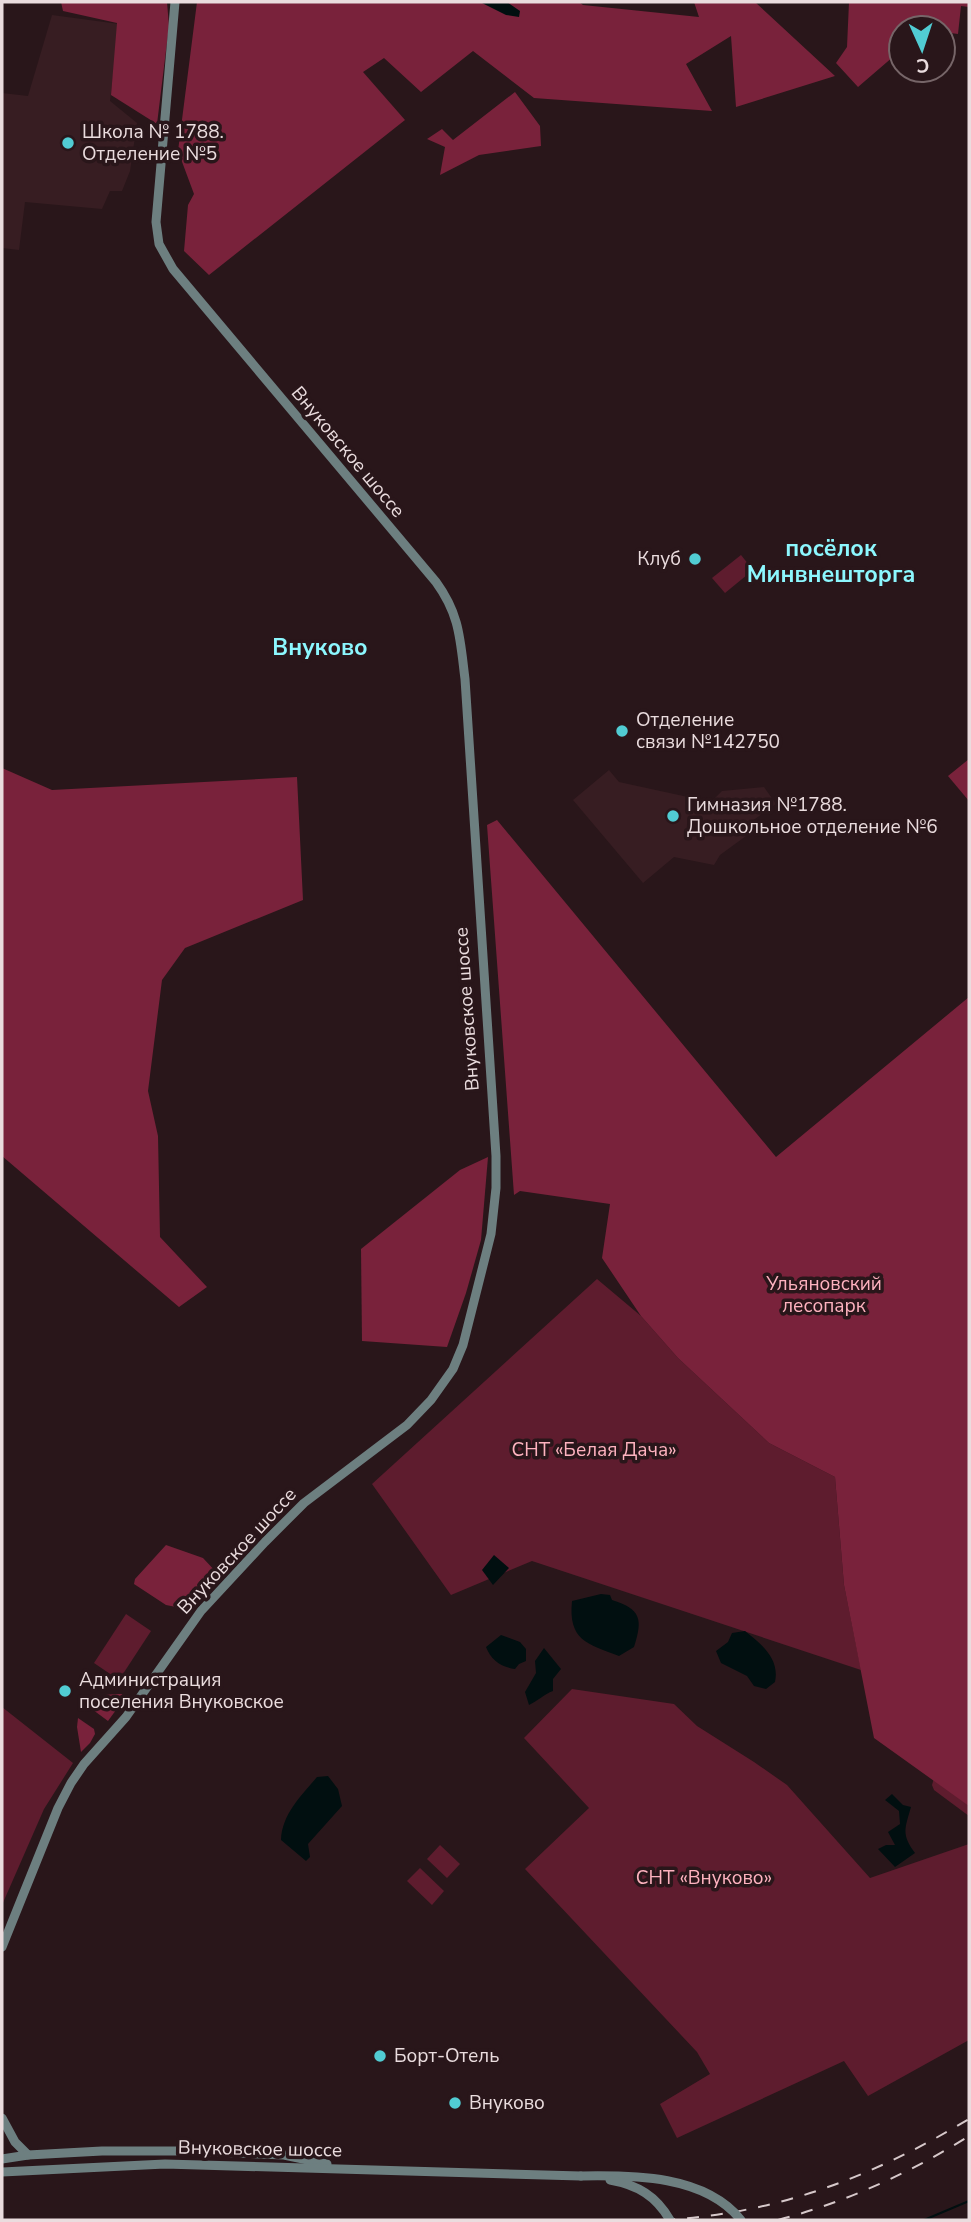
<svg xmlns="http://www.w3.org/2000/svg" width="971" height="2222" font-family="'Nunito Sans',sans-serif">
<style>
.built{fill:#371d22}
.green{fill:#5e1c2e}
.forest{fill:#79223b}
.water{fill:#010f10}
.lines{fill:none;stroke-linecap:round;stroke-linejoin:round}
.stream{stroke:#010f10;stroke-width:2}
.secondary{stroke:#6d7f80;stroke-width:9}
.rail{stroke:#d6c8ca;stroke-width:2;stroke-dasharray:12 12;stroke-linecap:butt}
.secondary-bridge{stroke:#6d7f80;stroke-width:9}
.poi-dot{fill:#51ccd3;stroke:#29161a;stroke-width:2.5}
.labels{text-anchor:middle;dominant-baseline:central;stroke-width:7;stroke-linejoin:round;paint-order:stroke}
.poi-label{font-size:19px;fill:#eadcde;stroke:#29161a;text-anchor:start}
.street-label{font-size:19px;fill:#eadcde;stroke:#29161a}
.park-label{font-size:19px;fill:#feb2bf;stroke:#29161a}
.quarter-label{font-size:23px;font-weight:bold;fill:#8cf7fe;stroke:#29161a}
</style>
<rect width="100%" height="100%" fill="#29161a"/>
<g class="built">
<polygon points="52,15 119,24 110,101 137,123 130,171 122,191 110,191 102,209 25,202 19,250 2,248 2,93 28,96"/>
<polygon points="609,770 619,782 711,802 722,791 764,787 776,804 741,829 746,836 720,855 714,865 674,857 643,883 573,800"/>
</g>
<g class="green">
<polygon points="741,555 753,570 725,593 712,578"/>
<polygon points="597,1279 641,1316 678,1358 769,1443 835,1477 844,1585 861,1670 532,1561 451,1595 372,1484"/>
<polygon points="126,1614 151,1631 119,1680 94,1663"/>
<polygon points="572,1689 674,1704 697,1726 754,1762 787,1785 870,1878 969,1844 969,2040 868,2096 844,2061 677,2138 660,2104 710,2074 697,2052 525,1869 589,1808 524,1738"/>
<polygon points="2,1707 73,1763 44,1809 2,1905"/>
<polygon points="935,1775 969,1786 969,1816 934,1790 932,1785"/>
<polygon points="440,1845 460,1864 447,1878 427,1859"/>
<polygon points="420,1868 444,1891 432,1905 407,1881"/>
</g>
<g class="forest">
<polygon points="61,2 167,2 169,26 157,124 111,95 117,23 63,11"/>
<polygon points="197,2 579,2 583,5 699,17 694,2 755,2 835,76 736,107 731,36 686,64 712,111 534,98 473,51 421,92 384,58 363,72 405,120 209,275 184,251 188,205 194,194 178,151"/>
<polygon points="849,2 969,2 969,7 961,6 958,34 943,32 943,28 901,28 901,50 858,87 836,63 847,47"/>
<polygon points="515,92 540,126 541,146 479,155 440,175 445,147 427,139 442,129 453,140"/>
<polygon points="969,759 969,801 948,776"/>
<polygon points="2,768 52,790 297,777 303,900 185,948 162,980 148,1091 158,1136 160,1237 207,1287 179,1307 2,1156"/>
<polygon points="497,820 776,1157 969,997 969,1806 874,1738 844,1585 835,1477 769,1443 678,1358 641,1316 602,1258 610,1204 520,1191 514,1195 487,825"/>
<polygon points="488,1157 481,1240 466,1293 447,1347 362,1341 361,1249 460,1170"/>
<polygon points="166,1545 203,1558 217,1573 217,1576 186,1614 176,1607 166,1605 134,1584 135,1579"/>
<polygon points="116,1694 122,1694 124,1699 108,1721 85,1704 105,1695"/>
<polygon points="78,1718 94,1729 95,1734 90,1743 81,1752 77,1727"/>
</g>
<g class="water">
<polygon points="480,2 507,2 520,11 519,17 506,15"/>
<polygon points="494,1555 509,1568 493,1585 482,1570"/>
<path d="M 601,1594 L 610,1595 L 612,1600 C 641,1609 643,1619 634,1647 L 619,1656 C 587,1644 568,1640 572,1601 Z"/>
<path d="M 745,1631 C 761,1644 780,1658 775,1682 L 766,1689 L 754,1686 L 747,1676 L 721,1663 L 716,1651 L 728,1642 L 732,1633 Z"/>
<path d="M 501,1635 L 520,1642 L 526,1649 L 526,1661 L 519,1664 L 515,1669 C 501,1667 491,1660 486,1647 Z"/>
<path d="M 544,1648 L 561,1669 L 553,1679 L 553,1691 C 544,1694 538,1701 529,1705 L 525,1692 L 536,1673 L 535,1661 Z"/>
<path d="M 328,1776 L 338,1789 L 342,1806 L 308,1844 L 310,1857 L 306,1861 L 281,1840 C 282,1814 301,1796 317,1777 Z"/>
<path d="M 892,1794 L 903,1805 L 911,1807 C 905,1828 901,1834 915,1853 L 895,1867 L 878,1849 L 886,1845 L 895,1845 L 888,1832 L 900,1824 L 899,1811 L 885,1800 Z"/>
</g>
<g class="lines">
<polyline class="stream" points="924,2220 969,2201"/>
<g class="secondary">
<path d="M 2,1947 L 58,1808 L 71,1783 L 84,1764 L 126,1717 L 201,1611 L 265,1542 L 304,1503 L 407,1425 L 431,1400 L 453,1369 L 463,1345 L 491,1234 L 496,1188 L 496,1156 L 465,679 C 460,639 460,615 436,582 L 173,269 L 159,244 L 156,222 L 175,2"/>
<polyline points="2,2118 15,2142 28,2155"/>
<polyline points="2,2159 28,2155 102,2151 190,2151 284,2155 327,2164"/>
<polyline points="2,2172 165,2164 581,2176"/>
</g>
<g class="rail">
<path d="M 663,2220 C 777,2214 872,2177 969,2119"/>
<path d="M 778,2220 C 846,2202 910,2173 969,2136"/>
</g>
<g class="secondary-bridge">
<path d="M 581,2176 C 634,2175 705,2175 741,2220"/>
<path d="M 610,2180 C 638,2185 656,2196 670,2220"/>
</g>
</g>
<g class="poi-dot">
<circle cx="68" cy="143" r="7"/>
<circle cx="695" cy="559" r="7"/>
<circle cx="622" cy="731" r="7"/>
<circle cx="673" cy="816" r="7"/>
<circle cx="65" cy="1691" r="7"/>
<circle cx="380" cy="2056" r="7"/>
<circle cx="455" cy="2103" r="7"/>
</g>
<g class="labels">
<g class="poi-label">
<text x="82" y="132">Школа № 1788.<tspan x="82" dy="22">Отделение №5</tspan></text>
<text x="681" y="559" text-anchor="end">Клуб</text>
<text x="636" y="720">Отделение<tspan x="636" dy="22">связи №142750</tspan></text>
<text x="687" y="805">Гимназия №1788.<tspan x="687" dy="22">Дошкольное отделение №6</tspan></text>
<text x="79" y="1680">Администрация<tspan x="79" dy="22">поселения Внуковское</tspan></text>
<text x="394" y="2056">Борт-Отель</text>
<text x="469" y="2103">Внуково</text>
</g>
<g class="street-label">
<text transform="translate(348 452) rotate(50)">Внуковское шоссе</text>
<text transform="translate(467 1009) rotate(-94)">Внуковское шоссе</text>
<text transform="translate(237 1551) rotate(-47)">Внуковское шоссе</text>
<text transform="translate(260 2149) rotate(1)">Внуковское шоссе</text>
</g>
<g class="park-label">
<text x="824" y="1284">Ульяновский<tspan x="824" dy="22">лесопарк</tspan></text>
<text x="594" y="1450">СНТ «Белая Дача»</text>
<text x="704" y="1878">СНТ «Внуково»</text>
</g>
<g class="quarter-label">
<text x="831" y="548">посёлок<tspan x="831" dy="26">Минвнешторга</tspan></text>
<text x="320" y="647">Внуково</text>
</g>
</g>
<rect width="971" height="2222" fill="none" stroke="#eadcde" stroke-width="7"/>
<g transform="translate(922 49) rotate(177)"><circle r="33" fill="#29161a" stroke="#766568" stroke-width="2"/>
<path d="M0-5L12 26L0 18L-12 26Z" fill="#51ccd3"/>
<text y="-10" font-size="19" font-weight="bold" text-anchor="middle" fill="#eadcde">С</text>
</g>
</svg>
